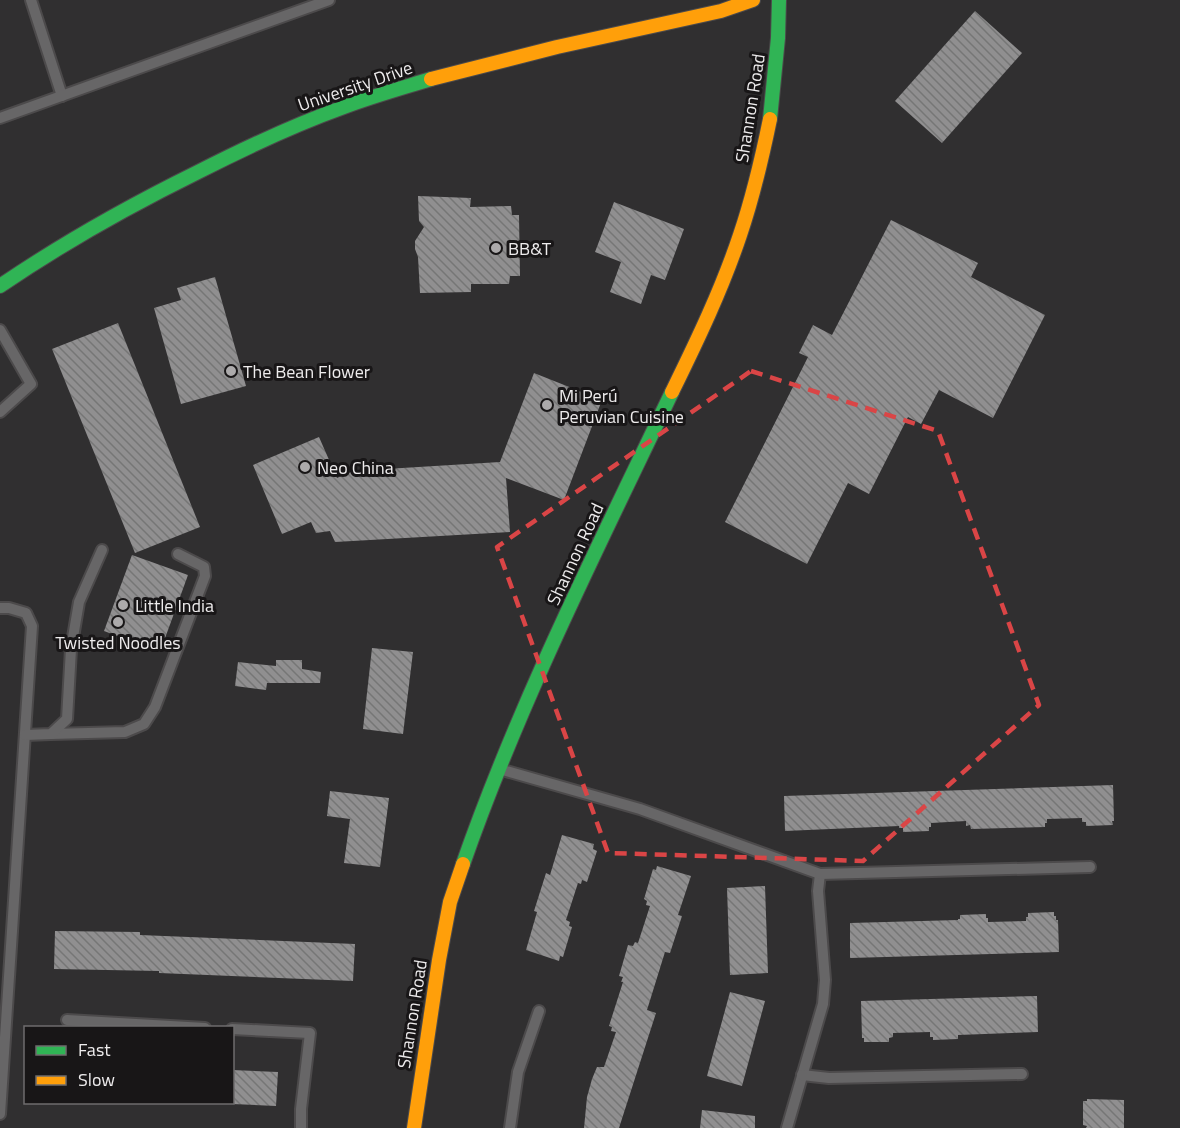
<svg xmlns="http://www.w3.org/2000/svg" width="1180" height="1128" font-family="'Titillium Web',sans-serif">
<style>
.building{fill:url(#building-back-hatch)}
.lines{fill:none;stroke-linecap:round;stroke-linejoin:round}
.lane-casing{stroke:#4c4a4b;stroke-width:14}
.fast-casing{stroke:#4c4a4b;stroke-width:16}
.slow-casing{stroke:#4c4a4b;stroke-width:16}
.lane{stroke:#676667;stroke-width:10}
.fast{stroke:#30b455;stroke-width:14}
.slow{stroke:#ff9f0a;stroke-width:14}
.marked{fill:none;stroke:#da4546;stroke-width:4.5;stroke-dasharray:12 8;stroke-linejoin:round}
.poi-dot{fill:#acaaab;stroke:#181617;stroke-width:2}
.labels{text-anchor:middle;dominant-baseline:central;stroke-width:6;stroke-linejoin:round;paint-order:stroke}
.street-label{font-size:18px;fill:#eeeced;stroke:#181617}
.poi-label{font-size:18px;fill:#eeeced;stroke:#181617;text-anchor:start}
</style>
<defs>
<pattern id="building-back-hatch" width="6" height="6" patternUnits="userSpaceOnUse" patternTransform="scale(1.5)"><rect width="6" height="6" fill="#908f90"/><path d="M-1 5l2 2M0 0l6 6M5-1l2 2" fill="none" stroke="#767676"/></pattern>
</defs>
<rect width="100%" height="100%" fill="#302f30"/>
<g class="building">
<polygon points="975,11 1022,53 942,143 895,101"/>
<polygon points="418,196 471,198 470,207 511,206 512,215 519,215 520,276 510,276 509,284 471,284 471,292 420,293 418,257 415,249 415,241 424,227 419,221"/>
<polygon points="614,202 684,229 665,280 651,275 641,304 610,292 621,262 595,252"/>
<polygon points="891,220 978,263 971,277 1045,315 993,418 939,390 921,424 908,417 869,494 848,483 807,564 725,522 808,357 799,353 813,325 832,335"/>
<polygon points="215,277 246,386 181,404 154,308 181,300 177,288"/>
<polygon points="118,323 200,527 135,553 52,349"/>
<polygon points="534,373 602,400 564,500 506,478 510,532 335,542 330,531 316,533 311,522 282,534 253,465 319,437 337,478 353,471 500,462"/>
<polygon points="132,555 188,575 160,652 104,631"/>
<polygon points="372,648 413,652 403,734 363,729"/>
<polygon points="276,660 302,660 302,669 321,672 320,683 267,683 266,690 235,686 238,662 276,666"/>
<polygon points="1113,785 1114,821 1112,821 1113,825 1086,826 1086,822 1082,822 1082,818 1047,819 1047,823 1045,823 1045,827 971,829 970,825 966,826 966,821 931,823 931,827 929,827 929,831 903,832 903,828 899,828 899,826 785,831 784,796"/>
<polygon points="330,791 389,798 380,867 344,863 350,819 327,816"/>
<polygon points="562,835 594,844 593,849 597,851 587,882 582,880 581,884 578,883 566,920 570,922 569,926 572,927 563,957 560,956 559,961 526,950 537,912 534,911 546,873 550,875"/>
<polygon points="657,866 691,876 678,915 682,916 670,953 665,952 647,1010 656,1013 619,1128 584,1128 587,1097 592,1079 597,1067 604,1067 616,1032 611,1031 612,1027 609,1026 623,982 621,982 623,977 619,976 628,945 633,946 635,942 638,943 650,906 646,905 647,901 644,899 653,869 656,870"/>
<polygon points="765,886 768,973 730,975 727,888"/>
<polygon points="1054,912 1054,916 1056,916 1056,920 1058,920 1059,952 850,958 850,923 958,920 958,919 960,919 960,915 986,914 986,918 988,918 988,922 1026,921 1026,917 1028,917 1028,913"/>
<polygon points="55,931 140,932 140,935 355,944 353,981 159,973 159,971 54,969"/>
<polygon points="730,992 765,1001 742,1086 707,1076"/>
<polygon points="1037,996 1038,1032 958,1035 958,1039 933,1040 933,1037 930,1037 930,1032 893,1033 893,1037 889,1038 889,1042 864,1042 864,1038 862,1038 861,1001"/>
<polygon points="232,1070 278,1072 276,1106 232,1104"/>
<polygon points="1087,1099 1124,1100 1124,1128 1086,1128 1087,1126 1083,1125 1083,1101 1087,1101"/>
<polygon points="702,1110 755,1116 755,1128 700,1128"/>
</g>
<g class="lines">
<g class="lane-casing">
<g id="lane">
<polyline points="31,0 62,96"/>
<polyline points="0,118 329,0"/>
<polyline points="0,330 31,384 0,412"/>
<polyline points="0,608 9,608 26,613 32,626 0,1114"/>
<polyline points="51,734 125,732 144,724 155,707 205,576 204,567 178,554"/>
<polyline points="25,735 51,734 67,719 71,649 79,602 102,550"/>
<polyline points="499,769 640,809 820,874 818,891 825,980 823,1004 787,1128"/>
<polyline points="820,874 1090,867"/>
<polyline points="67,1020 205,1028"/>
<polyline points="232,1029 310,1033 301,1109 301,1128"/>
<polyline points="802,1075 829,1078 1022,1074"/>
<polyline points="510,1128 518,1072 539,1011"/>
</g>
</g>
<g class="fast-casing">
<g id="fast">
<polyline points="770,119 778,38 779,0"/>
<path d="M 0,286 C 63,243 129,206 198,172 C 245,148 294,125 344,107 C 373,96 402,88 431,79"/>
<path d="M 463,864 C 520,701 598,547 672,392"/>
</g>
</g>
<g class="slow-casing">
<g id="slow">
<polyline points="431,79 557,47 721,11 753,0"/>
<path d="M 672,392 C 697,341 722,289 740,235 C 753,197 762,158 770,119"/>
<polyline points="414,1128 439,960 450,902 463,864"/>
</g>
</g>
<use href="#lane" class="lane"/>
<use href="#fast" class="fast"/>
<use href="#slow" class="slow"/>
</g>
<path class="marked" d="M 751,371 L 938,431 L 1039,705 L 863,861 L 608,853 L 497,547 Z"/>
<g class="poi-dot">
<circle cx="496" cy="248" r="6"/>
<circle cx="231" cy="371" r="6"/>
<circle cx="547" cy="405" r="6"/>
<circle cx="305" cy="467" r="6"/>
<circle cx="123" cy="605" r="6"/>
<circle cx="118" cy="622" r="6"/>
</g>
<g class="labels">
<g class="street-label">
<text transform="translate(355 86) rotate(-19)">University Drive</text>
<text transform="translate(750 108) rotate(-81)">Shannon Road</text>
<text transform="translate(575 554) rotate(-65)">Shannon Road</text>
<text transform="translate(412 1014) rotate(-81)">Shannon Road</text>
</g>
<g class="poi-label">
<text x="508" y="248">BB&amp;T</text>
<text x="243" y="371">The Bean Flower</text>
<text x="559" y="395">Mi Perú<tspan x="559" dy="21">Peruvian Cuisine</tspan></text>
<text x="317" y="467">Neo China</text>
<text x="135" y="605">Little India</text>
<text x="118" y="642" text-anchor="middle">Twisted Noodles</text>
</g>
</g>
<rect x="24" y="1026" width="210" height="78" fill="#181617" stroke="#6e6c6d" stroke-width="1.5"/>
<rect x="36" y="1046" width="30" height="9" fill="#30b455" stroke="#6e6c6d" stroke-width="1.5"/>
<text x="78" y="1056" font-size="18" fill="#eeeced">Fast</text>
<rect x="36" y="1076" width="30" height="9" fill="#ff9f0a" stroke="#6e6c6d" stroke-width="1.5"/>
<text x="78" y="1086" font-size="18" fill="#eeeced">Slow</text>
</svg>
